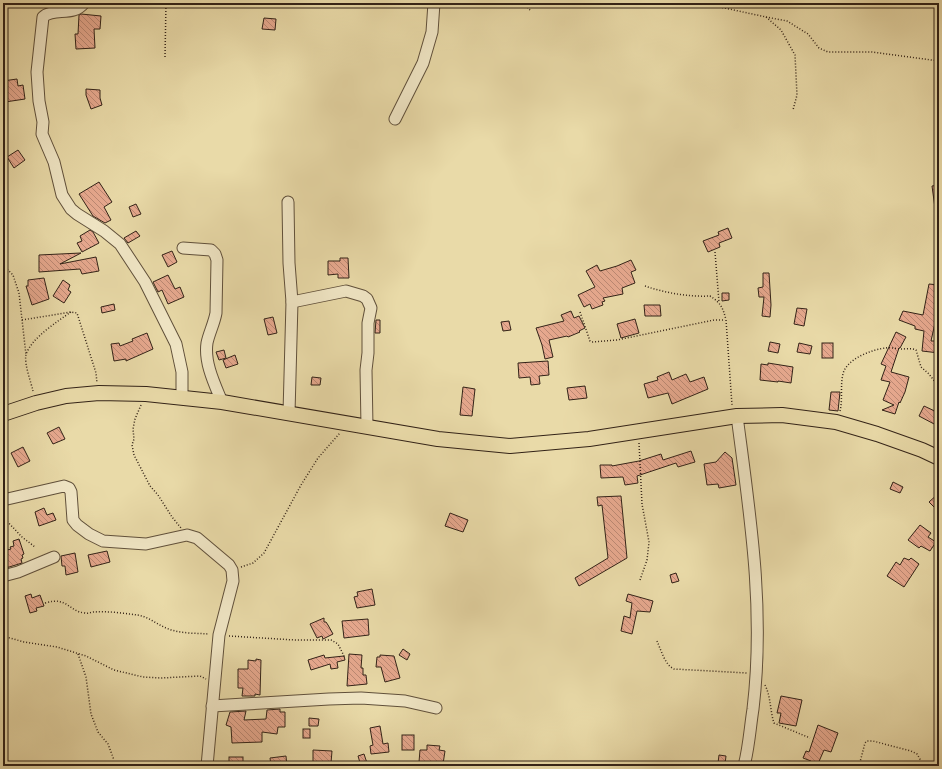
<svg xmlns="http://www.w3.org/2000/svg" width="942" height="769" font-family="'IM FELL French Canon',serif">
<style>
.building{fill:url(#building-back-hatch);stroke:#322217}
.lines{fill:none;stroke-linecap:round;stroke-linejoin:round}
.minor-casing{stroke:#60503b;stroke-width:13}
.major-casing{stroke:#322217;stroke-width:16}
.path{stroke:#322217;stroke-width:1.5;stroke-dasharray:1 2;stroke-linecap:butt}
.minor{stroke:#f1e7c6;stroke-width:11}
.major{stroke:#e9daa8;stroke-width:14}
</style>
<defs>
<pattern id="building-back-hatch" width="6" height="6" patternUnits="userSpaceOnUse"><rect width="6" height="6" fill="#e7a98f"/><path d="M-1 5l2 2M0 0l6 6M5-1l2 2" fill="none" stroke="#bc8974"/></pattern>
</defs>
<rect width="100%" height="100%" fill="#e9daa8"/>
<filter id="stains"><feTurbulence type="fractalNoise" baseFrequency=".005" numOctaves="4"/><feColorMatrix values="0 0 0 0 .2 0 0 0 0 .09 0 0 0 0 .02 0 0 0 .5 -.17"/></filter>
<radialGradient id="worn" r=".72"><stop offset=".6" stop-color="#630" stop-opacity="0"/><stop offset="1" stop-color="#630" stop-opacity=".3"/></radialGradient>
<g class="building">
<polygon points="81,14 101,16 100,29 94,29 95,48 76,49 75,34 78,34 79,15"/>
<polygon points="264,18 276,19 275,30 262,29"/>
<polygon points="17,79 18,86 23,85 25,99 5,102 3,81"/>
<polygon points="86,89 100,90 100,98 102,105 91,109 86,95"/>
<polygon points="18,150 25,160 14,168 7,157"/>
<polygon points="99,182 112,202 104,207 111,220 105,223 93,216 79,194"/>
<polygon points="939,185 939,208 935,208 932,186"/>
<polygon points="136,204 141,214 133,217 129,207"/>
<polygon points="728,228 732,238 719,243 720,247 708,252 703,241 719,235 718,232"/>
<polygon points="90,230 93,232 99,243 82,252 77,243 82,241 80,236"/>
<polygon points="136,231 140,236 128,243 124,238"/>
<polygon points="172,251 177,262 168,267 162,255"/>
<polygon points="81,253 60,264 96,257 99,271 82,274 80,269 39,272 39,255"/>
<polygon points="340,258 348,258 349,278 338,278 338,274 328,275 328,261 340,261"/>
<polygon points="631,260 636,270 631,272 635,283 622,288 623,294 603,298 605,301 602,302 603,305 592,309 590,304 584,307 578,295 595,287 586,271 597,265 600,271 617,266"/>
<polygon points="763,273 769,273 771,305 770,317 762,316 764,297 759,297 758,288 763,287"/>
<polygon points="168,275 175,289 180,287 184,297 168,304 162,290 158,292 153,282"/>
<polygon points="44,278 49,299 32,305 26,286 28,286 28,280"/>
<polygon points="63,280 70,285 68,290 71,292 64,303 53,296"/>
<polygon points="929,284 939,285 939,315 937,314 931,341 939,341 939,353 922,351 924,331 915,329 915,326 899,320 903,311 923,315"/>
<polygon points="722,293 729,293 729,300 722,301"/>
<polygon points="114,304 115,310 102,313 101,307"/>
<polygon points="644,305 660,305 661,316 645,316"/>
<polygon points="797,308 807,309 804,326 794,324"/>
<polygon points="571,311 574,318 579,316 585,328 579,331 580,332 568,337 567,336 549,340 553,357 545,359 542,345 536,328 564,321 561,315"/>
<polygon points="273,317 277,333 268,335 264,319"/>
<polygon points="635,319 639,333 621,338 617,324"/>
<polygon points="376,320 380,320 380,333 375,333"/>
<polygon points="509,321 511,330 503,331 501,322"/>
<polygon points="896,332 906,337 900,348 899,348 891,372 909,377 905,392 900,403 899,402 895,414 882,410 894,405 883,400 890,382 881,380 886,366 881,364"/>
<polygon points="147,333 153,349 126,361 126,359 114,361 111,344 119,343 120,346 133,341 132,339"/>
<polygon points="770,342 780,344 778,353 768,351"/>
<polygon points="799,343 812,346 810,354 797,352"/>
<rect x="822" y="343" width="11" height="15"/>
<polygon points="224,350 226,358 219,360 216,352"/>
<polygon points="235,355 238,364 226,368 223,360"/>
<polygon points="548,361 549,375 539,376 540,384 531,385 530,377 519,378 518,363"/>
<polygon points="768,363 793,367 791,383 778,381 778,382 760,380 761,364 768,365"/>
<polygon points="669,372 672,380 686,374 690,382 704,377 708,389 672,404 668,393 648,398 644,384 658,380 657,377"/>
<polygon points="312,377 321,378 320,385 311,385"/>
<polygon points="585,386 587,398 569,400 567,388"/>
<polygon points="463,387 475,389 472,416 460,415"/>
<polygon points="831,392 840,392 838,411 829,410"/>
<polygon points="924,406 939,413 939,418 936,425 919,416"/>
<polygon points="59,427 65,439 53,444 47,433"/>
<polygon points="23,447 30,461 18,467 11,453"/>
<polygon points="691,451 695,462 678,467 676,463 637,476 638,483 625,485 623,477 601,478 600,465 612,465 612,466 639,461 661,454 663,460"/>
<polygon points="725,452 732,458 736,485 719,488 718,484 707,485 704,464 716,462"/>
<polygon points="893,482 903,487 900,493 890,489"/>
<polygon points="939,493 939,512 929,502"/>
<polygon points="621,496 627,558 579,586 575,578 608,558 602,505 598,506 597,497"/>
<polygon points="44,508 47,515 53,513 56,520 39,526 35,512"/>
<polygon points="450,513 468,520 463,532 445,526"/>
<polygon points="920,525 931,533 928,537 936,542 930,551 921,546 919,548 908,540"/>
<polygon points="19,539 24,554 22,555 23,558 21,559 22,563 6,568 3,559 3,557 5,556 3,551 11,549 10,547 14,546 13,541"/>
<polygon points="107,551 110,562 91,567 88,555"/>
<polygon points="75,553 78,572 66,575 65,566 62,566 61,556"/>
<polygon points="904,558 909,560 911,558 919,564 904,587 887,576 896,562 900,565"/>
<polygon points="676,573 679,581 672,583 670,575"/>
<polygon points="372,589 375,605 357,608 354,597 358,596 357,592"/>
<polygon points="31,594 32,598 40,595 44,606 36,608 37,611 30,613 25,596"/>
<polygon points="628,594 653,601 650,612 637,611 632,634 621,631 624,616 630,618 632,603 626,601"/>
<polygon points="324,618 324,622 326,622 328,625 333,634 323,639 322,636 317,638 310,624"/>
<polygon points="368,619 369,635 344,638 342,621"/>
<polygon points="403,649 410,654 407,660 399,655"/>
<polygon points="349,654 362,655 361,668 363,668 363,675 366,675 367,684 347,686"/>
<polygon points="324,655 325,658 344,656 345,660 337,662 338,668 331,669 330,664 311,670 308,660"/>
<polygon points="380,655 394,656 400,678 385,682 381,667 376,667 377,657 380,657"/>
<polygon points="256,659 261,660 260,695 255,694 255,696 242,696 243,688 238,688 238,669 248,669 248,660 256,661"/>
<polygon points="781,696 802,700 796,726 779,723 781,713 777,713"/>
<polygon points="280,709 280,712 285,712 285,727 278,727 277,734 262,732 262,742 232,743 231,727 226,725 230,712 246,711 244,720 266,719 267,710"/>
<polygon points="309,718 319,719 318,726 309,726"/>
<polygon points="818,725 838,733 831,752 824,750 817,766 809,766 811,761 803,758 806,751 809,752"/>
<polygon points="380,726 383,744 388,743 389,752 371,754 370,746 373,745 370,728"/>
<rect x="303" y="729" width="7" height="9"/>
<rect x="402" y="735" width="12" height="15"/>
<polygon points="427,745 440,746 439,750 445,751 443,764 419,762 420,750 427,750"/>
<polygon points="313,750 332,751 331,763 313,762"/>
<polygon points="364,754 368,766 361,766 358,756"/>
<polygon points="719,755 726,756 725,764 718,763"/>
<polygon points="286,756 287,766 271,766 270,758"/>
<rect x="229" y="757" width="14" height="9"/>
</g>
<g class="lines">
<g class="minor-casing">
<g id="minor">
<path d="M 84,3 C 73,17 54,7 43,17 L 37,72 L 39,101 L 43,122 L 42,134 L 54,162 L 62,195 L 71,209 L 77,214 L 104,231 L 120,244 L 145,282 L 176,344 L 182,372 L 182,398"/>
<polyline points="395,119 423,63 432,32 434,3"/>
<polyline points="288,202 289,263 292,302 289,413"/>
<path d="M 183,248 L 211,250 L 215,254 L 217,260 L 216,313 C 214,324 209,333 207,343 C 204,363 215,385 222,402"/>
<polyline points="292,302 346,291 363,296 367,299 371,308 368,323 368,353 366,370 367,427"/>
<path d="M 737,416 C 750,515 765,609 753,709 C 750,728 749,747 744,766"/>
<polyline points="3,500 64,486 69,488 71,492 73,520 77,525 89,534 103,541 146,544 187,535 197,538 229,565 232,570 233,581 219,635 207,766"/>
<polyline points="3,576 18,572 54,557"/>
<polyline points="212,706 329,699 361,698 405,701 436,708"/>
</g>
</g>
<g class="major-casing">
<polyline id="major" points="3,414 36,403 66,396 99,393 146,394 222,402 438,439 510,446 589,439 737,416 782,415 836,422 877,434 922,450 939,458"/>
</g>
<g class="path">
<polyline points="523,3 530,10"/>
<polyline points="711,3 720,7 766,17 781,30 795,55 797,95 793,110"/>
<polyline points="766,17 787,21 808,34 819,48 828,52 872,52 939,61"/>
<polyline points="165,57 166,3"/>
<polyline points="715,252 719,302"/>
<polyline points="3,265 13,275 19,293 26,355"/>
<path d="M 645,286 C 665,293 689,297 710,296 C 721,303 723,308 726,320 L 732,405"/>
<polyline points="580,312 590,341 592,342 617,340 714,320 725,320"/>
<polyline points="22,320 71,312 77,313 96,373 97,383"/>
<path d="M 33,391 C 31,382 24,364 26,355 C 30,339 58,321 71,312"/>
<polyline points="141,405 135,419 133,429 134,439 132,445 134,455 150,486 158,495 172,517 181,528"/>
<path d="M 840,411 C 843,399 840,386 843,374 C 846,359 873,349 886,348 C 891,347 896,349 901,349 C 906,349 912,348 916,350 L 921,367 L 929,374 L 935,382"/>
<polyline points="639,443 642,504 649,542 647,560 640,580"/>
<polyline points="3,517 22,537 35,547"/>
<polyline points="241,567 253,563 264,553 301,485 318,458 340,433"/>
<path d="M 45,603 C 68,596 69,612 85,613 C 88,614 91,612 94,612 C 107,611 123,613 137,615 C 147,616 155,623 164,627 C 178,634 195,633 209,634"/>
<polyline points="3,636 24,642 57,647 86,656 114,670 143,677 161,678 200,676 206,679"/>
<polyline points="229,636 295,640 331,640 338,644 345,658"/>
<path d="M 657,641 C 661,650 665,665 674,669 L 747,673"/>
<polyline points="78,654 86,677 91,714 98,732 108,744 114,760"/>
<path d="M 765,685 C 771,697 770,711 774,723 L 810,738"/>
<polyline points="859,766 865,743 867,741 873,741 911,751 917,754 924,766"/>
</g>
<use href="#minor" class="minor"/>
<use href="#major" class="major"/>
</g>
<rect width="942" height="769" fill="none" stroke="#e9daa8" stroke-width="16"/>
<rect x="4" y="4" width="934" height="761" fill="none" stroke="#322217" stroke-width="2"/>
<rect x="8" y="8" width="926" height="753" fill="none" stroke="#322217"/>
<rect width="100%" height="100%" filter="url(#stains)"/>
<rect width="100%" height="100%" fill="url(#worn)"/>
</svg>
